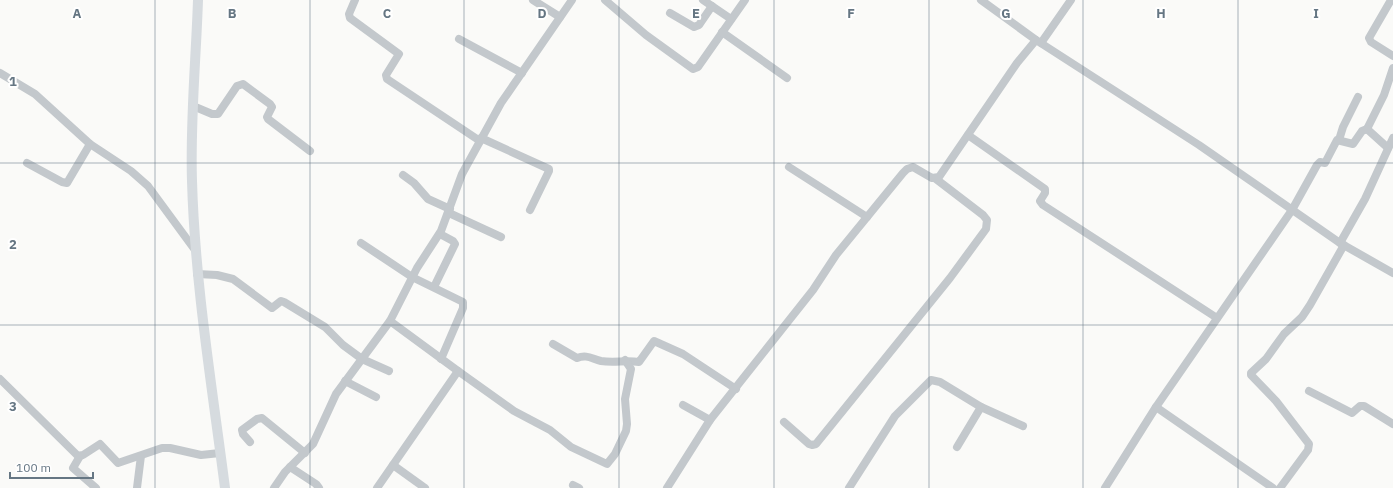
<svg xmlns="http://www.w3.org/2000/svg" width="1393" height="488" font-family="'IBM Plex Sans',sans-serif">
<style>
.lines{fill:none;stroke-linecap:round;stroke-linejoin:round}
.minor{stroke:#c3c8cc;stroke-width:8}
.major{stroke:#d6dbdf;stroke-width:10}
.grid{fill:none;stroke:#657683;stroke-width:1;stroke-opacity:0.55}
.grid-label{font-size:13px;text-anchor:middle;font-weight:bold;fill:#657683;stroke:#fff;stroke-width:4;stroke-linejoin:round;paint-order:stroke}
</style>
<rect width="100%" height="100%" fill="#fafaf8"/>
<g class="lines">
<g class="minor">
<polyline points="355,0 349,14 350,18 399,54 386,75 387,79 480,141"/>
<polyline points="533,0 560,17"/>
<polyline points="605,0 646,35 693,69 698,67 745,0"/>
<polyline points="703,0 731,19"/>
<polyline points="981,0 1036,40"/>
<polyline points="1391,0 1369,38 1371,42 1393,56"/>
<polyline points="670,13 694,27 699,25 712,6"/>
<polyline points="722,32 787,78"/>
<polyline points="459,39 522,73"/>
<polyline points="1041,43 1071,0"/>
<polyline points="0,73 35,94 90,144"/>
<polyline points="193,106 212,114 218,114 237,86 243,84 270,104 272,107 267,117 268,119 310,151"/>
<polyline points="968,135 1045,189 1045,193 1040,201 1043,205 1217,318"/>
<polyline points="481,138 549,169 549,171 530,210"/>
<polyline points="1339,140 1343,127 1358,97"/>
<polyline points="1388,148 1367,129 1384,95 1393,68"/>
<polyline points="27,163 62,182 67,183 90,144 131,171 148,186 195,250"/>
<polyline points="789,167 867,217"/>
<polyline points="403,175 414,183 428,199 450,209"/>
<polyline points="449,213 501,237"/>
<polyline points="361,243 412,277 463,302 463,308 441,359"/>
<polyline points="1340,243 1365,199 1393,138"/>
<polyline points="197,274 217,275 233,279 272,308 281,301 284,302 325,327 343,345 362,359 389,371"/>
<polyline points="434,287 455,244 453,241 440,234"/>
<polyline points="390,321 458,371"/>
<path d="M 553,344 L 577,358 C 587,354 592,359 601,361 C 614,363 626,360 639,362 L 654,341 L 683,354 L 736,389"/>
<polyline points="0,379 78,456 83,455 100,444 118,463 162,448 170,448 201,455 220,453"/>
<polyline points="345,381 376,397"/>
<polyline points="1309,391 1352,413 1360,406 1364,406 1393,424"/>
<polyline points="683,405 710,420"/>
<polyline points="1156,407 1273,488"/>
<polyline points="784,422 809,444 812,445 816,444 950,278 986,229 987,220 983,215 936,179"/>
<polyline points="250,442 243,434 242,430 257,419 262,418 305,453"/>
<polyline points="957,447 981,407"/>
<polyline points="80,456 73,468 96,488"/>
<polyline points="393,465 425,488"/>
<polyline points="290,467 316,484 319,488"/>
<polyline points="573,485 579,488"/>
<polyline points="137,488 141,456"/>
<polyline points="274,488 285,472 313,444 336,394 390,321 417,268 441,231 462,174 501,103 572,0"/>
<polyline points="377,488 458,371 514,411 550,430 571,447 607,464 615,454 626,431 627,424 625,399 631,369 625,360"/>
<polyline points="667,488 710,420 813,290 836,255 903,173 907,169 913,167 932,178 939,177 1017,63 1036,40 1199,145 1340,243 1393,273"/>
<polyline points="849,488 895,416 931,380 940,382 981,407 1023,426"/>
<polyline points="1105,488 1156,407 1292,210 1317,165 1320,162 1325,163 1337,140 1353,144 1362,131 1367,129"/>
<polyline points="1280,488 1308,450 1309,444 1276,401 1251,375 1251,373 1266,359 1284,334 1302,317 1310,305 1344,245"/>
</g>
<path class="major" d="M 198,0 C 196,60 190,121 192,181 C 195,285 212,386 225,488"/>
</g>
<path class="grid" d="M 155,0 L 155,488M 310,0 L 310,488M 464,0 L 464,488M 619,0 L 619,488M 774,0 L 774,488M 929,0 L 929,488M 1083,0 L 1083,488M 1238,0 L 1238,488M 0,163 L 1393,163M 0,325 L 1393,325"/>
<g class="grid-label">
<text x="77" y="18">A</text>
<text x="232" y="18">B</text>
<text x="387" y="18">C</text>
<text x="542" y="18">D</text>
<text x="696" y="18">E</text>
<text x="851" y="18">F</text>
<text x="1006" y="18">G</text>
<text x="1161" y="18">H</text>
<text x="1316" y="18">I</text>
<text x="13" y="86">1</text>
<text x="13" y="249">2</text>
<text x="13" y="411">3</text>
</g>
<path d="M10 472v6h83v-6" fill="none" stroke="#657683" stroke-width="2"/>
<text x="16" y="472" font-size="12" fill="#657683" stroke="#ffffff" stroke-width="3" paint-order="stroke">100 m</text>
</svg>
